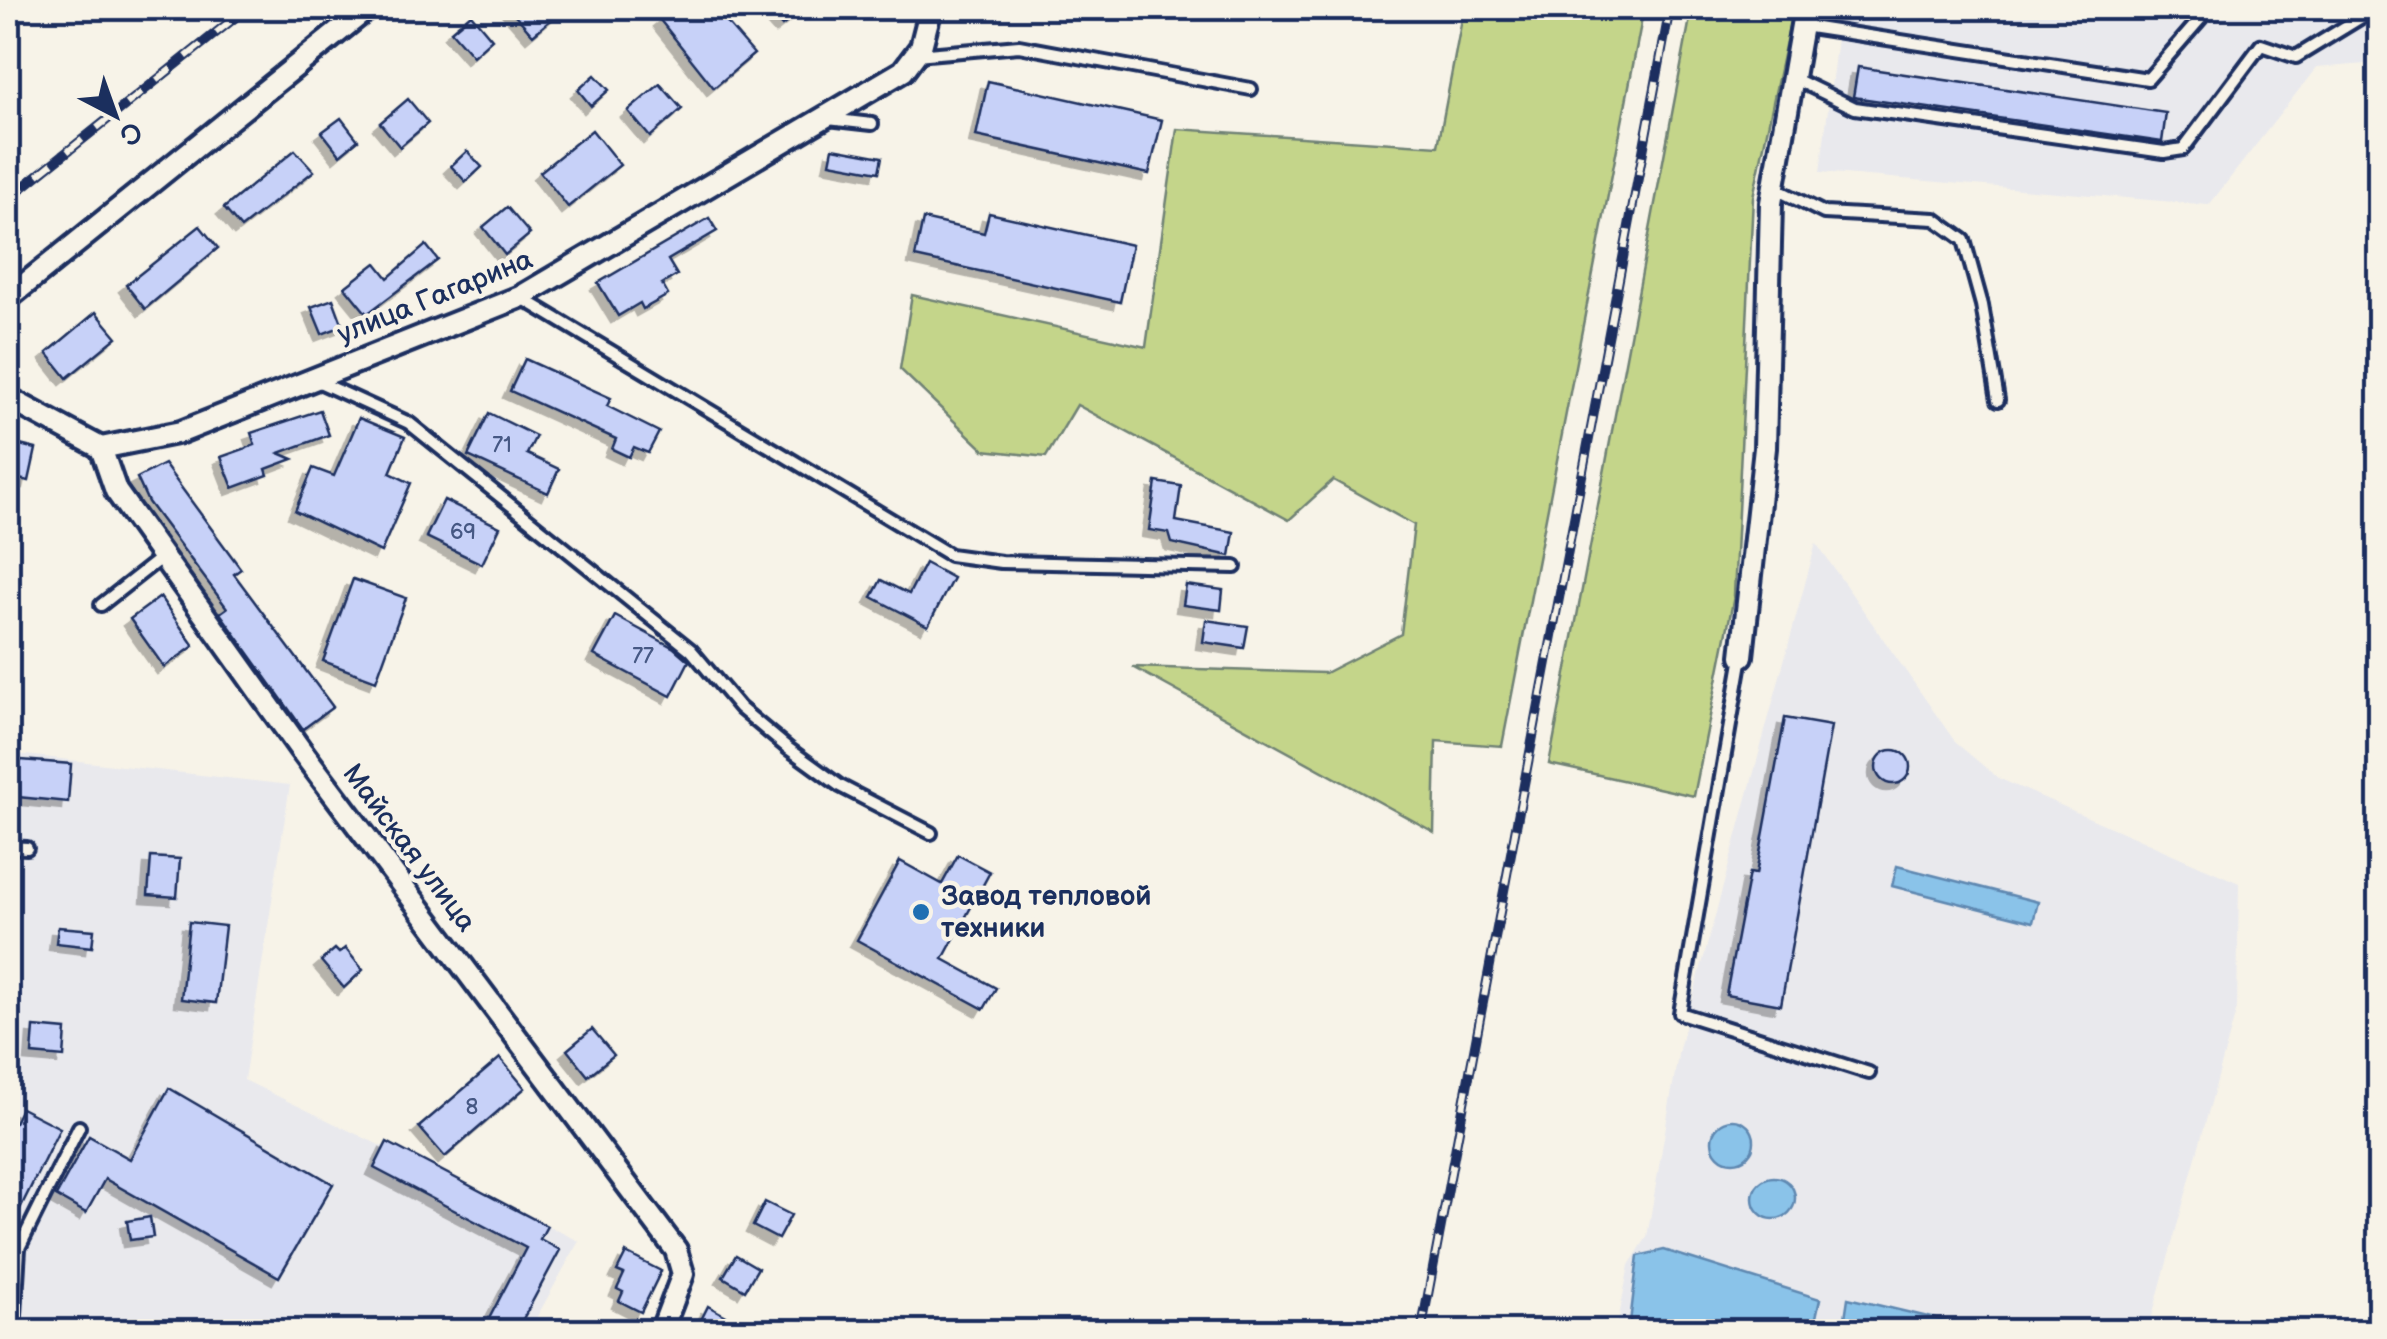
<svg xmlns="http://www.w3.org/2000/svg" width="2387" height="1339" font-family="'Balsamiq Sans',sans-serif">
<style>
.built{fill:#e9e9ed}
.green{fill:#c4d58a;stroke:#708274;stroke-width:2.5}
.water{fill:#8ac3e9;stroke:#5e88b1;stroke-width:2.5}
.building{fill:#c7d1f8;stroke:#1b2f5e;stroke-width:2.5;filter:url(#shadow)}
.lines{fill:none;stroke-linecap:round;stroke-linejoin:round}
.lane-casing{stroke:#1b2f5e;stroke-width:18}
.street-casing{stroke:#1b2f5e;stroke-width:28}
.lane{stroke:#f7f3e8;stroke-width:10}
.street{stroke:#f7f3e8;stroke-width:20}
.rail-casing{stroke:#1b2f5e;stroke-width:10}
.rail{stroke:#f7f3e8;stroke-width:6;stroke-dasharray:19;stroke-linecap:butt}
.poi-dot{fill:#1f6fb2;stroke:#f7f3e8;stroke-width:4}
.labels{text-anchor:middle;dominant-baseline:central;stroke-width:9;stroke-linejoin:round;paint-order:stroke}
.number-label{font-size:22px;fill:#465884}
.street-label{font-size:28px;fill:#1b2f5e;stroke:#f7f3e8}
.poi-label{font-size:28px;font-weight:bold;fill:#1b2f5e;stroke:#f7f3e8;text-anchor:start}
</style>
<defs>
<filter id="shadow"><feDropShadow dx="-7" dy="7" stdDeviation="0" flood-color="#0004"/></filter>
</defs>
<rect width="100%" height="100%" fill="#f7f3e8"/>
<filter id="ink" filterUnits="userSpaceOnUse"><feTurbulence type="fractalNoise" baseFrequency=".01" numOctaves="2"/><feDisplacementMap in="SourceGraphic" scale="20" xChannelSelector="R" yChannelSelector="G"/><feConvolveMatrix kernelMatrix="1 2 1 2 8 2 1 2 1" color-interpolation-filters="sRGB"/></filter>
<g filter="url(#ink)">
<g class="built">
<polygon points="1848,8 2379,8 2379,63 2316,68 2209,205 1820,172 1839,23"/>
<polygon points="1816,543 1956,743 1998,778 2239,883 2237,1008 2148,1331 1616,1332 1629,1265 1647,1237 1679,1049"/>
<polygon points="8,753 290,785 244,1080 579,1241 529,1331 8,1332"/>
</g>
<g class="green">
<polygon points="1464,8 1644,8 1502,746 1436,741 1434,832 1133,667 1325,673 1401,634 1414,525 1333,480 1289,520 1077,405 1046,457 984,450 900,369 912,295 1146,347 1177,129 1438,146"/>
<polygon points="1692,8 1793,8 1753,197 1734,596 1694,796 1549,764"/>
</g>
<g class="water">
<polygon points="1897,866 2038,902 2033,922 1892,886"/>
<circle cx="1733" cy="1141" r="21"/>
<circle cx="1774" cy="1198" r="21"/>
<polygon points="1664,1250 1820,1299 1813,1331 1629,1331 1638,1256"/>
<polygon points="1848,1298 1987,1331 1843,1331"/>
</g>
<g class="building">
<polygon points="509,8 565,8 533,35"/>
<polygon points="675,8 714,8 754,54 714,88 660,20"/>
<polygon points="766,8 805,8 782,26"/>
<polygon points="471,14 492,39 473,56 451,31"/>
<polygon points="1858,67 2166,113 2162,142 1853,97"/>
<polygon points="595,75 609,90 591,106 578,90"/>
<polygon points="988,81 1162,120 1149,174 976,136"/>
<polygon points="660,84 682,109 650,137 628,111"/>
<polygon points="408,99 428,123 400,147 380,123"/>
<polygon points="341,118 358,140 340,155 322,132"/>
<polygon points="592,130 620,165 568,207 540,172"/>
<polygon points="833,148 882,157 879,172 830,163"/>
<polygon points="295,150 314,171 241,228 224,208"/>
<polygon points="467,151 482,167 466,182 451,166"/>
<polygon points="507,207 530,234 505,255 483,227"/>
<polygon points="989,213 1132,245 1120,302 915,257 923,219 984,233"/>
<polygon points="709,218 717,231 668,260 677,275 662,284 668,295 643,309 640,303 618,316 598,283"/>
<polygon points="200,226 218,248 145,309 126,285"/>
<polygon points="426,245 438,260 367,314 345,287 376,263 388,278"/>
<polygon points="333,299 343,326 322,334 311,307"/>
<polygon points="96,312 117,337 67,378 47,353"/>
<polygon points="525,359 611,398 607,406 659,432 648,453 634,447 629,457 612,449 616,439 510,391"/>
<polygon points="320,410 329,435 279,453 293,459 266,469 268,475 233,488 221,457 255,445 251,433"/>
<polygon points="489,413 536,436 527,454 559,469 548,493 468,456"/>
<polygon points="359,418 405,437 390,473 411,483 381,552 295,511 313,468 334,476"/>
<polygon points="8,442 36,449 29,481 8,477"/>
<polygon points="164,464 241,569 234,574 333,707 303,729 220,613 227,608 148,502 137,478"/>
<polygon points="1156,482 1181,486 1176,521 1234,532 1230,556 1172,543 1169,533 1149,530"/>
<polygon points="444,500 500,527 482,564 426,537"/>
<polygon points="925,563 953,578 928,626 872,597 881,580 909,594"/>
<polygon points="353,579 406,598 376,681 323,661"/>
<polygon points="1186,585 1223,590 1221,610 1183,605"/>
<polygon points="160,597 194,646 164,667 130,619"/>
<polygon points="615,616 674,648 689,661 671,696 594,655"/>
<polygon points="1206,620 1248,626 1244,648 1203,642"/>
<polygon points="1785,718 1831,726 1781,1005 1726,995 1749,873 1756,874"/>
<circle cx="1893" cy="767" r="17"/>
<polygon points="8,759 71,764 68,802 8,796"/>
<polygon points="958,855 990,872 943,959 996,988 984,1009 857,940 900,861 942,884"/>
<polygon points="151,857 180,859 177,897 148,895"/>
<polygon points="189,922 225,926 216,1003 181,999"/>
<polygon points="58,927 94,930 92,947 56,943"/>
<polygon points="345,948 363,970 344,988 321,961 335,949 339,953"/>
<polygon points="34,1027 66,1030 64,1057 32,1054"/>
<polygon points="592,1029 614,1055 588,1076 567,1050"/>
<polygon points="500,1058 525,1088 445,1157 419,1127"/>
<polygon points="169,1088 333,1184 279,1277 105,1179 86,1213 56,1196 89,1136 130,1159"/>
<polygon points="21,1108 60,1128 8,1233 8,1135"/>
<polygon points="387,1142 547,1226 540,1239 560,1250 516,1332 482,1332 526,1248 374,1168"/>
<polygon points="765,1202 791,1215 778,1239 753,1226"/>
<polygon points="150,1217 153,1237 130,1240 127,1221"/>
<polygon points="626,1253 661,1271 641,1312 619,1301 623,1292 617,1289 624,1274 617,1271"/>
<polygon points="736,1255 758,1268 745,1290 723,1277"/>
<polygon points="708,1306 728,1317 720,1332 695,1332"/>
</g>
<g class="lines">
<g class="lane-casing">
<g id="lane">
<polyline points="2077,8 2090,10"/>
<polyline points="1803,26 2148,79 2207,11"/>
<polyline points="916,55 1019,46 1251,89"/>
<polyline points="1793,78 1855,108 2164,152 2183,149 2261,45 2296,57 2363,16 2380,17"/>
<polyline points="828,119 872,124"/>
<polyline points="1774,188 1824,213 1935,219 1964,240 1982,305 1998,400"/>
<polyline points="522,298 950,555 1001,562 1235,567"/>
<polyline points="315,380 409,423 691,650 740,708 789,749 840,786 931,833"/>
<polyline points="101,605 162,557"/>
<polyline points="1742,656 1680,1013 1869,1073"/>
<polyline points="8,847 27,848"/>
<polyline points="14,1332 19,1248 79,1127"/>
</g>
</g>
<g class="street-casing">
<g id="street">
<polyline points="8,298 368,8"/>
<polyline points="8,398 101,448 181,432 520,297 903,71 921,47 931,8"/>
<polyline points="101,448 116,491 300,749 676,1250 683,1274 661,1332"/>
<polyline points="1742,656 1765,448 1771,203 1805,8"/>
</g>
</g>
<use href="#lane" class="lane"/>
<use href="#street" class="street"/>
<g class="rail-casing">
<g id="rail">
<polyline points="8,199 247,8"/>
<polyline points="1421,1332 1670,8"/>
</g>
</g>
<use href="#rail" class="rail"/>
</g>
</g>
<circle class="poi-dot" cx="921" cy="912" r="10"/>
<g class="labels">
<g class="number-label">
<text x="502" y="445">71</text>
<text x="463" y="532">69</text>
<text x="643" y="656">77</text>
<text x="472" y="1107">8</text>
</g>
<g class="street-label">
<text transform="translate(435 297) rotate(-22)">улица Гагарина</text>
<text transform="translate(409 848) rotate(53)">Майская улица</text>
</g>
<g class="poi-label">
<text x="941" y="896">Завод тепловой<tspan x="941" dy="32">техники</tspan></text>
</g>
</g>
<rect width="2387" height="1339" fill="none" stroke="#f7f3e8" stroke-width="40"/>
<rect x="20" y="20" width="2347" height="1299" fill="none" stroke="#1b2f5e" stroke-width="4" filter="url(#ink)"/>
<g transform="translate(115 115) rotate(139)" stroke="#f7f3e8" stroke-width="8" paint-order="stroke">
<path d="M0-8L18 38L0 25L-18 38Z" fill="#1b2f5e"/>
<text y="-15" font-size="28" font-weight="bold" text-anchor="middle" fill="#1b2f5e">С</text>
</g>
</svg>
